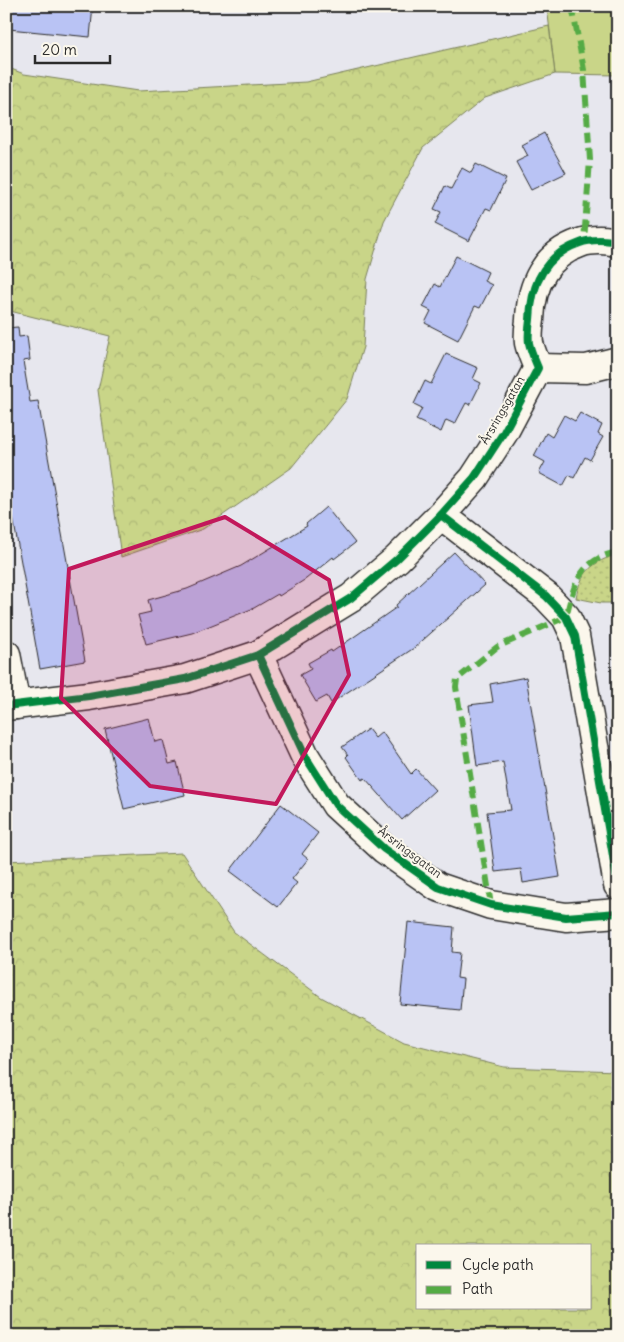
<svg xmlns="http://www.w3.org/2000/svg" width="624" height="1342" font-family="Delius,sans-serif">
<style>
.green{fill:#c9d588;stroke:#7a805a}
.forest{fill:url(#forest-crowns);stroke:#7a805a;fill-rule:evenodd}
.park{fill:url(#park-dots);stroke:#7a805a}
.building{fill:#b9c3f4;stroke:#2b2b2b}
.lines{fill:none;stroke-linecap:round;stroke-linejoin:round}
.minor-casing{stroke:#2b2b2b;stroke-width:31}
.minor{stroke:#fbf7ec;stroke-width:28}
.quiet{stroke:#54ab44;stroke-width:6;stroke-dasharray:12 6;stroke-linecap:butt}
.cycleway-casing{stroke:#fbf7ec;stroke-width:11}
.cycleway{stroke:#00873e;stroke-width:8}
.marked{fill:#c2185b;fill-opacity:0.2;stroke:#c2185b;stroke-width:4;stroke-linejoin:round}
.labels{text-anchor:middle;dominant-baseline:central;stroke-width:4;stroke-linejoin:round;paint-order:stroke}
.street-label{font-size:12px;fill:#2b2b2b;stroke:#fbf7ec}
</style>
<defs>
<pattern id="forest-crowns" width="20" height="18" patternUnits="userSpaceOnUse" patternTransform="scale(1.25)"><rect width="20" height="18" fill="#c9d588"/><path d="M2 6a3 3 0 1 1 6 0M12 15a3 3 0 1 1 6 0" fill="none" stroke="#adb776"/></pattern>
<pattern id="park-dots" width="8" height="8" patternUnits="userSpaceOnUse" patternTransform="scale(1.25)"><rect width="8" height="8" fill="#c9d588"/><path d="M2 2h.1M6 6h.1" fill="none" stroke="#adb776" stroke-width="1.8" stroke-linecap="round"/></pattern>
</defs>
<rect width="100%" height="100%" fill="#e7e7ee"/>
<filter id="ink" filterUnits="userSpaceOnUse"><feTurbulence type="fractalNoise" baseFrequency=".02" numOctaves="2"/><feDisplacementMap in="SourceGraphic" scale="10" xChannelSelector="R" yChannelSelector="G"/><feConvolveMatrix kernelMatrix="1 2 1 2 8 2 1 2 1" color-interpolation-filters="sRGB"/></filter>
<g filter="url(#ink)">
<polygon class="green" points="547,6 618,6 618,75 555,74"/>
<g class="forest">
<polygon points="549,26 555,74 485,98 423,148 384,221 367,279 363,347 347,399 291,468 203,529 121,557 98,390 110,336 6,310 6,67 24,74 138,91 306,82"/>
<path d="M 182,853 L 234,932 L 321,997 L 404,1042 L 504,1067 L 618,1071 L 618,1336 L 6,1336 L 6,861 ZM 418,1246 L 590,1246 L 590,1308 L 418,1308 Z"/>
</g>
<path class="park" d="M 618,555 L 618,603 L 601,603 L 576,598 C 580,574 593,560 618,555 Z"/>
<g class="building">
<polygon points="12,6 93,6 90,37 9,29"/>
<polygon points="544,133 566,173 531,190 516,162 528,156 522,145"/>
<polygon points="476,164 506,179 491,210 486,208 469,241 435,224 441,212 434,209 445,186 451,189 462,168 471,173"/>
<polygon points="456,256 488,272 484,281 492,285 480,308 475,306 458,340 425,323 431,311 423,307 435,284 440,287"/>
<polygon points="18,327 19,337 27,336 30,360 23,361 30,402 38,401 85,661 40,669 6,478 6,328"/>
<polygon points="446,354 478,368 473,379 481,383 470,405 466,403 455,424 446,420 441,432 416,420 422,408 414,404 425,381 431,384"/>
<polygon points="580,413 602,425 598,434 603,437 590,460 585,457 574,478 569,475 563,486 539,473 545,462 534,456 546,433 552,437 564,415 575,421"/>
<polygon points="326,507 355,543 334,559 333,557 306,579 279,596 278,594 254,608 192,633 146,644 138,615 151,612 148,600 187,589 241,566 307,526 306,524"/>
<polygon points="454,552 485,585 414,648 331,703 327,696 316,702 300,675 311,669 308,663 331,650 332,652 397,607 396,605"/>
<polygon points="526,677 560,877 523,883 521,869 495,872 487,812 511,810 503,762 477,766 469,705 493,702 490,684"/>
<polygon points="149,718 155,742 163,740 169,764 177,762 185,795 124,809 105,729"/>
<polygon points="368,729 375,738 382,732 411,774 416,769 435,790 402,820 365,778 362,780 346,757 348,755 342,747"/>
<polygon points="281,804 318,833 302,854 308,859 292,879 297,883 278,907 230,871"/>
<polygon points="408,922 454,927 452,952 460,953 457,978 463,979 460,1010 400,1004"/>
</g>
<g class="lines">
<g class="minor-casing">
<g id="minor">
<polyline points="538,368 586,369 618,361"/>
<polyline points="441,515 546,596 566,617 575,636 618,885"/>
<polyline points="6,654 16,705"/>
<polyline points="258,655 305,756 336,805 384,849 438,887 491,905 566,917 618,913"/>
<path d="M 6,706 L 89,696 L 185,679 L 258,655 L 351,598 L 397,559 L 441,515 L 474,478 L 504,432 L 538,368 C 535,360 531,352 529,343 C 528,336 529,327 530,320 C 531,284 545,255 580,243 C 590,239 609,239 618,243"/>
</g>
</g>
<use href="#minor" class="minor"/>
<g class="quiet">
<polyline points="572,6 584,70 590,160 584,241"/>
<path d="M 491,905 L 456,687 L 457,679 L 497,647 L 566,617 C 574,584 580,559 618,552"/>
</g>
<g class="cycleway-casing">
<g id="cycleway">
<polyline points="441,515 546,596 566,617 575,636 618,885"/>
<polyline points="258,655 305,756 336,805 384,849 438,887 491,905 566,917 618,913"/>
<path d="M 6,706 L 89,696 L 185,679 L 258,655 L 351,598 L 397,559 L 441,515 L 474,478 L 504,432 L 538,368 C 535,360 531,352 529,343 C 528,336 529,327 530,320 C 531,284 545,255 580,243 C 590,239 609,239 618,243"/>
</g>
</g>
<use href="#cycleway" class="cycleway"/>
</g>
</g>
<path class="marked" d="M 225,517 L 329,580 L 349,675 L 276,804 L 150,786 L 61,698 L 69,569 Z"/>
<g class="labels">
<g class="street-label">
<text transform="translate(502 410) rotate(-60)">Årsringsgatan</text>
<text transform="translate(410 852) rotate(37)">Årsringsgatan</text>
</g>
</g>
<rect width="624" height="1342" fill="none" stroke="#fbf7ec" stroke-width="25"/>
<rect x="12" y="12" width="599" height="1317" fill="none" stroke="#2b2b2b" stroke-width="2" filter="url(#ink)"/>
<rect x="416" y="1244" width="175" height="65" fill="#fbf7ec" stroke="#a8a59f"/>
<rect x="426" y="1261" width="25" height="8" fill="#00873e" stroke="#a8a59f"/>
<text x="462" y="1270" font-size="15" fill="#2b2b2b">Cycle path</text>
<rect x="426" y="1286" width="25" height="8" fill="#54ab44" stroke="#a8a59f"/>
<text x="462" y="1294" font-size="15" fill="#2b2b2b">Path</text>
<path d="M35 55v8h75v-8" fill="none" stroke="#2b2b2b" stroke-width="2.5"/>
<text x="42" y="55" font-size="15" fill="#2b2b2b" stroke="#fbf7ec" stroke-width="4" paint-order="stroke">20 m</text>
</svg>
